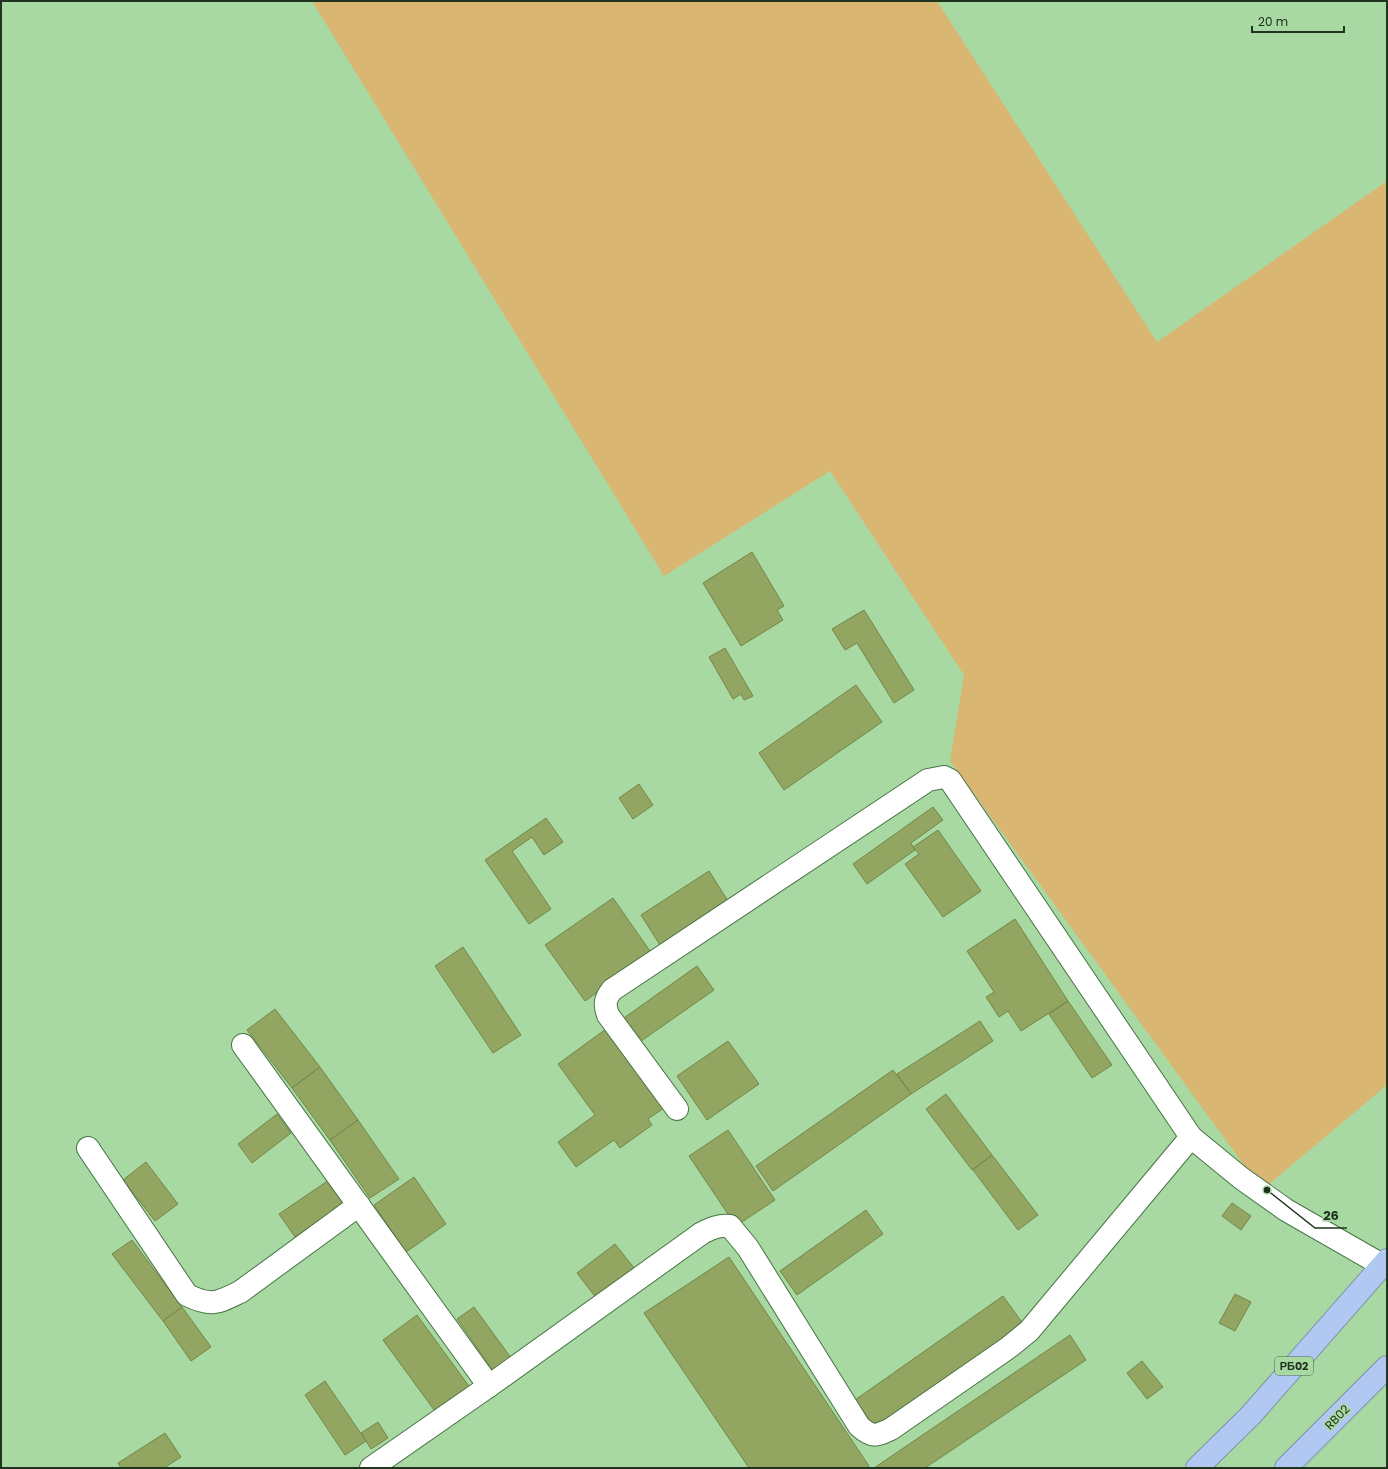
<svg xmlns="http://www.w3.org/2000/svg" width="1388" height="1469" font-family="Poppins,sans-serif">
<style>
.green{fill:#dab673}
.building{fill:#92a661;stroke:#748647}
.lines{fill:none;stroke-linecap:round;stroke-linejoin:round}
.minor-casing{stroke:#467443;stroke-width:24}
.highway-casing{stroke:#7e94a8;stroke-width:24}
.minor{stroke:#fff;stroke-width:22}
.highway{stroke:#b1c8f2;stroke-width:22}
.labels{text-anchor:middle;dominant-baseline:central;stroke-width:3.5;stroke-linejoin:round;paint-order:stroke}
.shield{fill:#a8d9a3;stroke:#496546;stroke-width:1}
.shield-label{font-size:11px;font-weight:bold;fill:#20331e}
.street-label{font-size:12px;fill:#20331e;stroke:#a8d9a3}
.leader{fill:none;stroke:#20331e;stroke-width:1.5}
.callout-dot{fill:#20331e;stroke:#a8d9a3;stroke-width:1.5}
.callout-label{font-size:13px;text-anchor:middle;font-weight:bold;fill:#20331e;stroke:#a8d9a3;stroke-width:3.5;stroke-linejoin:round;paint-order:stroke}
</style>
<rect width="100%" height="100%" fill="#a8d9a3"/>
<polygon class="green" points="312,1 937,1 1157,342 1387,181 1387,1085 1262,1190 950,761 964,675 830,471 664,576"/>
<g class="building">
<polygon points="752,552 784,606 777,610 783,620 741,646 703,583"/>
<polygon points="864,610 914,690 894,703 857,643 845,650 832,629"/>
<polygon points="725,648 753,696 744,700 741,694 733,699 709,657"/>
<polygon points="856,685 882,722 784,790 759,753"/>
<polygon points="639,784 653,805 633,819 619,798"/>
<polygon points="933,807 943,820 911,843 915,850 867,884 853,864"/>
<polygon points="546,818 563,842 544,855 532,837 512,851 551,909 529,924 485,860"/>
<polygon points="938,830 981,891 943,917 905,864 919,854 913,847"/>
<polygon points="709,871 728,901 660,945 641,915"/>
<polygon points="613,898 652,954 585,1001 545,945"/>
<polygon points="1015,919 1068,1001 1021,1031 1008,1011 999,1017 986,997 994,992 967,951"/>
<polygon points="463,947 521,1035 493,1053 435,966"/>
<polygon points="697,966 714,990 637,1044 621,1020"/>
<polygon points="1068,1001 1112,1065 1092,1078 1049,1014"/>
<polygon points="275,1009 320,1067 292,1088 247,1030"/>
<polygon points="980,1021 993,1041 911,1094 897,1074"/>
<polygon points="606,1029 664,1108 648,1119 652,1125 620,1148 614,1140 576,1167 558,1142 595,1115 558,1064"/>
<polygon points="728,1041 759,1084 707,1120 677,1076"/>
<polygon points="320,1067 358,1120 330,1140 292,1088"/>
<polygon points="893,1070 911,1094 773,1191 756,1166"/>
<polygon points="946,1094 992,1155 972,1170 926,1109"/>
<polygon points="277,1114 291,1133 252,1163 238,1144"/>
<polygon points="358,1120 399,1179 370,1198 330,1140"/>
<polygon points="728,1130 775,1200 736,1226 689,1156"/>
<polygon points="992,1155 1038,1215 1018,1230 973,1170"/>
<polygon points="146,1162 178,1204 155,1221 123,1180"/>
<polygon points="414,1177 446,1224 406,1252 374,1205"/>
<polygon points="329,1180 344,1204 295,1237 279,1214"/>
<polygon points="1232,1203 1251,1216 1241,1230 1222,1216"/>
<polygon points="866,1210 883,1234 797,1295 780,1271"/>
<polygon points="132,1240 182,1307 163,1321 112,1254"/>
<polygon points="615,1244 635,1269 597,1299 577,1273"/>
<polygon points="729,1257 869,1466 866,1468 749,1468 644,1313"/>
<polygon points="1235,1294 1251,1302 1235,1331 1219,1323"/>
<polygon points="1003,1296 1024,1325 876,1429 855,1400"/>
<polygon points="182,1307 211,1347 191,1361 163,1321"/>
<polygon points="474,1307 514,1362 496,1375 457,1319"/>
<polygon points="417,1315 474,1393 440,1418 383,1340"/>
<polygon points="1070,1335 1086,1360 925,1468 874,1468"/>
<polygon points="1142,1361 1163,1387 1147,1399 1127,1373"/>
<polygon points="325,1381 366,1441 345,1455 305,1395"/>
<polygon points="378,1422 388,1438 371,1449 361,1433"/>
<polygon points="165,1433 181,1457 164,1468 121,1468 118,1463"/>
</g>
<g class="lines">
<g class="minor-casing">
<g id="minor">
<polyline points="243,1045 489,1386"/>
<path d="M 677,1109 L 608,1015 C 604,1004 605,999 612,990 L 928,780 L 944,777 L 950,780 L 1191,1137 L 1241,1178 L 1286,1210 L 1382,1265"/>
<path d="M 88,1148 L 187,1295 C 212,1307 217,1303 240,1292 L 359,1205"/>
<path d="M 371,1468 L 489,1386 L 702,1233 C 712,1228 719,1225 730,1226 L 748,1248 L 859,1426 C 872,1438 876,1436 891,1429 L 1008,1348 L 1029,1331 L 1191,1137"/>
</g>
</g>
<g class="highway-casing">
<g id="highway">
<polyline points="1197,1468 1251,1415 1387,1260"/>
<polyline points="1286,1468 1387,1367"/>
</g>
</g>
<use href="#minor" class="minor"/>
<use href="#highway" class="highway"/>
</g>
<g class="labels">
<rect class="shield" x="1275" y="1357" width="38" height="18" rx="3"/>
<g class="shield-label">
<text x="1294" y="1366">РБ02</text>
</g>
<g class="street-label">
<text transform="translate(1337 1417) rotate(-45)">RB02</text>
</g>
</g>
<path class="leader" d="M1267 1190L1315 1228H1347"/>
<circle class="callout-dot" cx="1267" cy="1190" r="4"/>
<g class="callout-label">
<text x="1331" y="1220">26</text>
</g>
<rect width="1388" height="1469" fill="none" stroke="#20331e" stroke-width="4"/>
<path d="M1252 26v6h92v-6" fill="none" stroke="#20331e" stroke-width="2"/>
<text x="1258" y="26" font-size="12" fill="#20331e" stroke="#a8d9a3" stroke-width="3" paint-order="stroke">20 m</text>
</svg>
